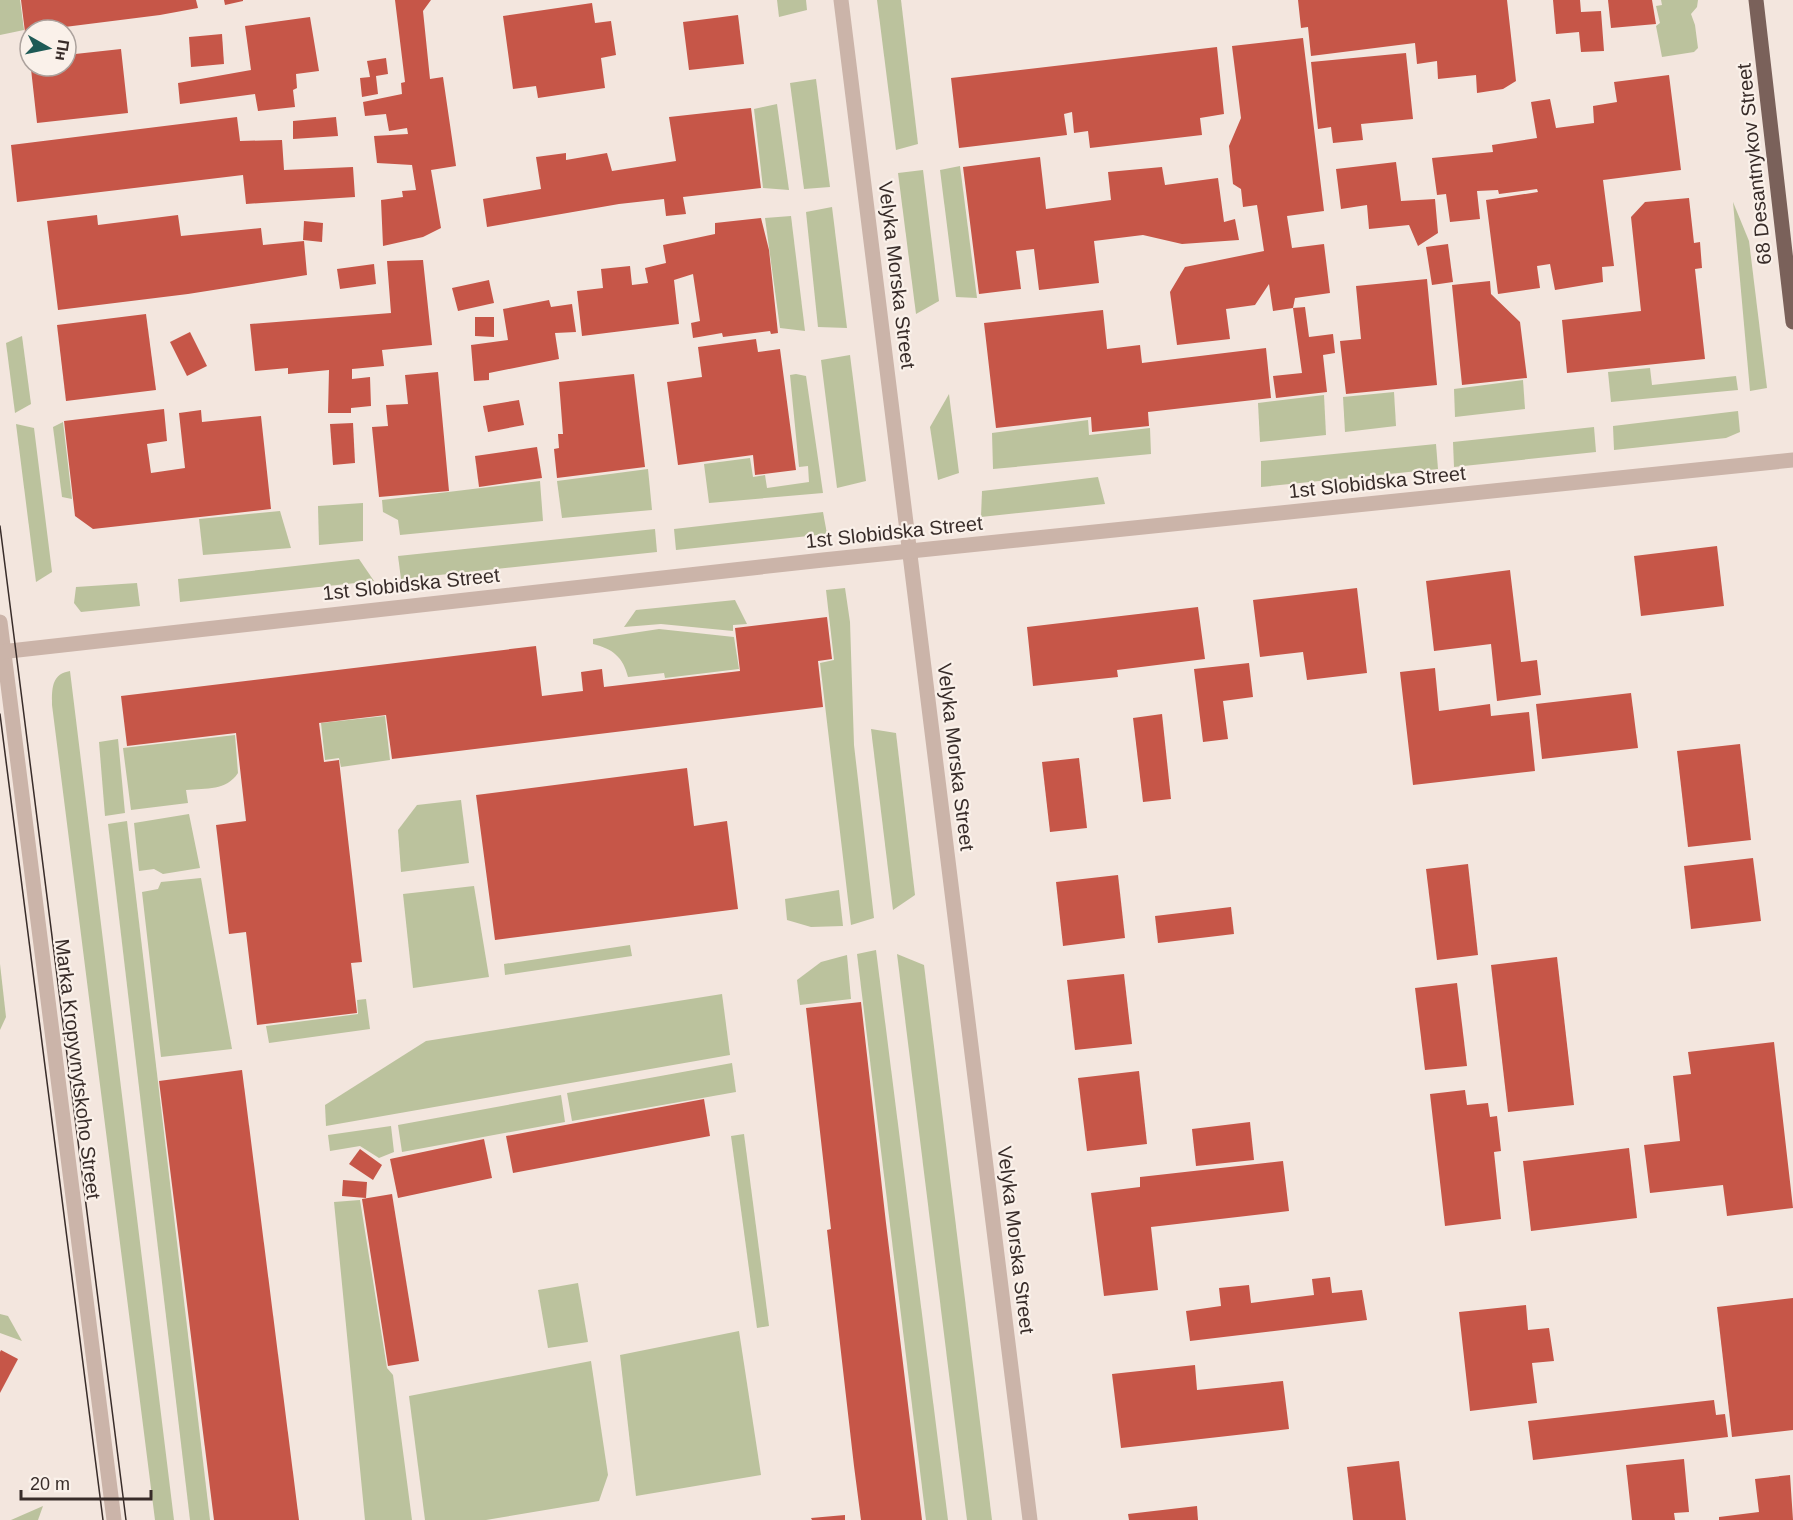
<svg xmlns="http://www.w3.org/2000/svg" width="1793" height="1520" font-family="Helvetica,sans-serif">
<style>
.green{fill:#bbc29d}
.building{fill:#c65648}
.lines{fill:none;stroke-linecap:round;stroke-linejoin:round}
.minor{stroke:#cbb4a9;stroke-width:15}
.major{stroke:#7a615a;stroke-width:15}
.tram{stroke:#382c29;stroke-width:1.5}
.labels{text-anchor:middle;dominant-baseline:central;stroke-width:4.5;stroke-linejoin:round;paint-order:stroke}
.street-label{font-size:20px;fill:#382c29;stroke:#faf1ea}
</style>
<rect width="100%" height="100%" fill="#f3e6de"/>
<g class="green">
<polygon points="0,0 20,0 24,30 0,35"/>
<polygon points="777,0 806,0 807,10 779,17"/>
<polygon points="877,0 901,0 918,144 896,150"/>
<polygon points="1661,0 1698,0 1697,7 1691,14 1695,25 1698,48 1694,52 1662,57 1656,26 1660,23 1656,6 1662,5"/>
<polygon points="816,79 830,187 804,189 790,83"/>
<polygon points="777,104 789,190 763,188 754,109"/>
<polygon points="960,166 977,298 956,297 940,170"/>
<polygon points="923,170 939,301 916,314 898,173"/>
<polygon points="1733,202 1749,241 1767,388 1750,391"/>
<polygon points="832,207 847,328 818,327 806,212"/>
<polygon points="791,216 805,331 780,328 765,218"/>
<polygon points="22,336 31,404 15,413 6,343"/>
<polygon points="850,355 866,481 837,488 821,360"/>
<polygon points="1650,368 1652,385 1736,376 1738,390 1611,402 1608,372"/>
<polygon points="796,374 806,376 823,493 709,503 704,464 750,458 753,477 765,475 767,488 809,482 808,466 799,467 790,375"/>
<polygon points="1523,380 1525,409 1455,417 1454,389"/>
<polygon points="1394,392 1396,426 1345,432 1343,397"/>
<polygon points="949,394 959,473 938,480 930,427"/>
<polygon points="1324,395 1326,435 1260,442 1258,403"/>
<polygon points="1738,411 1740,432 1726,438 1614,450 1613,426"/>
<polygon points="1088,420 1089,435 1150,428 1151,454 993,469 992,433"/>
<polygon points="63,422 72,499 62,497 53,427"/>
<polygon points="16,424 34,428 52,572 36,582"/>
<polygon points="1594,427 1596,452 1454,467 1453,442"/>
<polygon points="1436,444 1438,469 1261,487 1261,461"/>
<polygon points="648,469 652,510 562,518 557,481"/>
<polygon points="1098,477 1105,504 981,517 982,491"/>
<polygon points="540,481 543,521 400,535 398,520 383,512 382,500"/>
<polygon points="363,503 363,541 319,545 318,506"/>
<polygon points="280,511 291,548 203,555 199,519"/>
<polygon points="823,512 827,534 676,550 674,529"/>
<polygon points="655,529 657,552 401,579 398,556"/>
<polygon points="359,559 374,581 180,602 178,579"/>
<polygon points="137,583 140,606 81,612 74,603 76,587"/>
<polygon points="845,588 850,622 854,745 874,918 851,925 820,663 834,660 826,590"/>
<polygon points="735,600 747,624 733,625 733,631 661,624 624,627 636,610"/>
<path d="M 659,629 L 734,637 L 739,669 L 665,678 L 664,673 L 628,677 C 623,657 613,649 593,644 L 593,639 Z"/>
<path d="M 70,671 L 174,1520 L 155,1520 L 52,705 C 52,690 51,674 70,671 Z"/>
<polygon points="385,716 390,760 341,767 339,758 325,760 321,723"/>
<polygon points="871,729 896,733 915,895 893,910"/>
<path d="M 235,735 L 238,773 C 226,791 207,788 186,790 L 188,803 L 131,810 L 123,748 Z"/>
<polygon points="118,739 125,813 105,816 99,742"/>
<polygon points="461,800 469,863 401,872 398,830 417,805"/>
<polygon points="189,814 200,868 163,874 154,869 139,871 134,823"/>
<polygon points="127,821 210,1520 190,1520 108,824"/>
<polygon points="201,878 232,1049 161,1057 142,892 158,889 161,882"/>
<polygon points="474,886 489,977 413,988 403,894"/>
<polygon points="839,890 843,926 811,927 787,920 785,899"/>
<polygon points="630,945 632,956 505,975 504,964"/>
<polygon points="876,950 948,1520 926,1520 857,954"/>
<polygon points="897,954 924,965 992,1520 967,1520"/>
<polygon points="847,955 851,999 800,1005 797,980 821,962"/>
<polygon points="0,964 6,1017 0,1030"/>
<polygon points="722,994 730,1055 326,1126 325,1105 426,1041"/>
<polygon points="366,999 370,1029 269,1043 266,1026 358,1014 357,1000"/>
<polygon points="732,1063 736,1092 572,1121 567,1093"/>
<polygon points="561,1095 565,1122 402,1152 398,1125"/>
<polygon points="391,1126 394,1152 379,1158 360,1146 330,1151 328,1135"/>
<polygon points="744,1134 769,1326 757,1328 731,1136"/>
<polygon points="360,1200 387,1368 393,1375 412,1520 365,1520 334,1202"/>
<polygon points="578,1283 588,1342 548,1348 538,1290"/>
<polygon points="0,1314 8,1316 22,1341 0,1333"/>
<polygon points="739,1331 761,1475 636,1496 620,1355"/>
<polygon points="591,1361 608,1475 599,1501 486,1520 425,1520 409,1396"/>
<polygon points="43,1506 38,1520 11,1520"/>
</g>
<g class="building">
<polygon points="21,0 196,0 198,8 160,15 25,32"/>
<polygon points="224,0 243,0 243,1 225,5"/>
<polygon points="395,0 431,0 423,11 430,79 443,77 456,166 431,170 441,228 423,237 383,246 381,200 403,197 402,191 416,190 412,165 377,163 374,136 408,134 407,128 389,131 386,114 365,116 363,102 402,94 401,83 405,82"/>
<polygon points="1298,0 1507,0 1516,81 1503,89 1477,93 1476,75 1438,79 1437,61 1417,64 1415,43 1311,56 1308,27 1301,28"/>
<polygon points="1553,0 1580,0 1581,12 1601,11 1604,51 1581,52 1579,32 1556,34"/>
<polygon points="1608,0 1652,0 1656,24 1611,28"/>
<polygon points="592,3 595,23 611,21 616,55 601,58 605,88 538,98 536,86 513,89 503,16"/>
<polygon points="738,15 744,64 689,70 683,22"/>
<polygon points="310,17 319,71 296,74 297,88 293,90 295,107 258,111 255,94 180,104 178,83 251,70 245,26"/>
<polygon points="222,34 224,64 191,67 189,37"/>
<polygon points="1303,38 1324,211 1287,216 1292,248 1324,244 1330,293 1295,298 1293,308 1305,307 1309,337 1333,334 1335,353 1323,355 1327,392 1276,398 1273,376 1302,373 1293,308 1273,311 1269,284 1255,305 1226,309 1230,339 1177,345 1170,292 1185,267 1264,251 1257,205 1243,207 1241,189 1233,184 1229,146 1241,118 1232,46"/>
<polygon points="1217,47 1224,114 1200,118 1202,135 1090,148 1088,131 1074,133 1072,112 1064,114 1067,135 959,148 951,78"/>
<polygon points="121,49 128,113 37,123 31,69 66,66 66,55"/>
<polygon points="1406,53 1413,119 1361,124 1363,140 1333,143 1331,127 1318,129 1311,62"/>
<polygon points="386,58 388,74 376,76 378,94 362,97 360,78 370,77 367,61"/>
<polygon points="1669,75 1681,170 1603,180 1614,266 1602,267 1603,282 1555,290 1550,264 1537,266 1540,288 1498,294 1486,200 1538,192 1537,189 1499,194 1498,190 1477,191 1480,219 1450,222 1446,194 1437,195 1432,158 1493,152 1492,145 1537,138 1531,102 1550,99 1556,128 1594,123 1593,106 1617,102 1614,82"/>
<polygon points="751,108 761,188 683,197 686,214 666,216 664,199 619,204 487,227 483,199 541,189 536,157 566,153 566,160 607,153 612,171 676,161 669,117"/>
<polygon points="237,117 240,141 282,140 284,170 353,167 355,197 246,204 243,175 17,202 11,145"/>
<polygon points="336,117 338,136 293,139 293,121"/>
<polygon points="1040,157 1046,209 1111,200 1108,172 1162,167 1165,185 1218,178 1224,222 1235,219 1239,240 1182,244 1143,235 1094,241 1099,283 1039,290 1034,249 1016,251 1021,289 979,294 963,167"/>
<polygon points="1396,162 1401,201 1435,199 1438,233 1418,246 1409,225 1369,229 1367,205 1341,209 1336,169"/>
<polygon points="1689,198 1694,243 1700,242 1702,268 1695,269 1705,359 1567,373 1562,320 1641,311 1631,217 1645,202"/>
<polygon points="97,215 98,225 178,215 181,236 261,228 263,245 304,241 307,275 188,294 58,310 47,221"/>
<polygon points="761,218 769,250 778,333 771,334 770,331 723,337 722,333 693,338 691,323 700,321 693,274 674,280 679,324 582,336 577,291 603,288 601,269 630,266 632,285 648,283 645,268 666,263 663,245 715,234 715,223"/>
<polygon points="304,221 323,223 322,242 303,240"/>
<polygon points="1448,244 1453,282 1432,285 1426,247"/>
<polygon points="423,260 432,345 382,350 384,366 352,369 352,379 370,377 371,406 351,408 351,413 328,413 329,370 288,374 288,368 255,371 250,324 391,313 387,261"/>
<polygon points="374,264 376,284 340,289 337,269"/>
<polygon points="1427,279 1437,385 1346,394 1340,341 1361,339 1356,286"/>
<polygon points="489,280 494,303 458,311 452,288"/>
<polygon points="1490,281 1491,294 1520,322 1527,378 1462,385 1452,285"/>
<polygon points="549,300 551,307 572,304 576,332 555,333 559,359 489,373 489,380 474,381 471,345 508,340 503,309"/>
<polygon points="1103,310 1107,349 1140,345 1142,363 1266,348 1271,398 1148,412 1149,426 1092,432 1091,417 996,428 984,323"/>
<polygon points="146,314 156,390 66,401 57,325"/>
<polygon points="475,317 494,317 494,337 475,336"/>
<polygon points="190,332 207,366 187,376 170,342"/>
<polygon points="756,339 758,352 780,349 796,470 755,475 753,455 678,465 667,382 702,377 698,347"/>
<polygon points="438,372 449,491 379,497 372,427 388,426 386,405 408,404 405,375"/>
<polygon points="634,374 645,467 557,478 554,449 559,448 558,434 563,434 559,382"/>
<polygon points="519,400 524,425 488,432 483,406"/>
<polygon points="164,409 167,441 147,444 151,473 185,468 179,413 201,410 202,422 261,416 271,509 93,529 75,516 64,421"/>
<polygon points="353,423 355,463 333,465 330,424"/>
<polygon points="537,447 542,478 479,487 475,456"/>
<polygon points="1717,546 1724,606 1641,616 1634,556"/>
<polygon points="1510,570 1521,662 1537,660 1541,695 1497,701 1491,644 1434,651 1426,581"/>
<polygon points="1357,588 1367,673 1307,680 1303,652 1260,657 1253,600"/>
<polygon points="1198,607 1205,659 1117,670 1118,677 1033,686 1027,627"/>
<polygon points="827,617 832,659 818,661 823,707 392,759 386,715 319,723 324,762 339,760 362,962 351,963 357,1013 257,1025 246,932 229,934 216,825 246,821 236,733 127,746 121,696 536,646 542,696 583,691 581,672 602,669 604,687 740,671 735,628"/>
<polygon points="1249,663 1253,697 1223,701 1228,739 1203,742 1194,669"/>
<polygon points="1435,668 1439,711 1490,704 1491,716 1529,712 1535,771 1413,785 1400,672"/>
<polygon points="1631,693 1638,748 1542,759 1536,704"/>
<polygon points="1162,714 1171,799 1143,802 1133,718"/>
<polygon points="1740,744 1751,840 1688,847 1677,751"/>
<polygon points="1079,758 1087,828 1050,832 1042,762"/>
<polygon points="687,768 694,826 727,821 738,909 495,940 476,795"/>
<polygon points="1753,858 1761,921 1691,929 1684,866"/>
<polygon points="1468,864 1478,955 1437,960 1426,869"/>
<polygon points="1118,875 1125,938 1063,946 1056,882"/>
<polygon points="1231,907 1234,934 1158,943 1155,916"/>
<polygon points="1557,957 1574,1105 1508,1112 1491,965"/>
<polygon points="1124,974 1132,1044 1075,1050 1067,980"/>
<polygon points="1457,983 1467,1066 1425,1070 1415,988"/>
<polygon points="861,1002 886,1223 922,1520 861,1520 854,1466 827,1230 831,1229 806,1008"/>
<polygon points="1774,1042 1793,1208 1727,1216 1723,1185 1650,1193 1644,1145 1680,1141 1673,1076 1691,1074 1688,1052"/>
<polygon points="242,1070 299,1520 214,1520 159,1081"/>
<polygon points="1139,1071 1147,1144 1087,1151 1078,1078"/>
<polygon points="1465,1090 1467,1105 1488,1103 1490,1117 1497,1116 1501,1151 1494,1152 1501,1219 1445,1226 1430,1094"/>
<polygon points="704,1099 710,1136 513,1173 506,1136"/>
<polygon points="1250,1122 1254,1160 1196,1166 1192,1129"/>
<polygon points="484,1139 492,1178 398,1198 390,1159"/>
<polygon points="1629,1148 1637,1218 1531,1231 1523,1161"/>
<polygon points="360,1149 382,1165 373,1180 349,1164"/>
<polygon points="1283,1161 1289,1211 1151,1227 1158,1290 1104,1296 1091,1193 1140,1187 1140,1177"/>
<polygon points="343,1180 367,1182 366,1198 342,1196"/>
<polygon points="392,1194 419,1361 388,1366 362,1199"/>
<polygon points="1330,1277 1332,1293 1362,1290 1367,1320 1190,1341 1186,1311 1221,1306 1219,1288 1249,1285 1251,1303 1314,1295 1312,1279"/>
<polygon points="1793,1298 1793,1430 1732,1437 1717,1307"/>
<polygon points="1526,1305 1528,1330 1549,1328 1554,1361 1532,1363 1537,1403 1470,1411 1459,1312"/>
<polygon points="1,1350 18,1359 0,1393 0,1352"/>
<polygon points="1195,1365 1197,1390 1283,1381 1289,1429 1121,1448 1112,1374"/>
<polygon points="1714,1400 1716,1415 1725,1414 1728,1437 1533,1460 1528,1421"/>
<polygon points="1684,1459 1689,1512 1674,1513 1675,1520 1632,1520 1626,1465"/>
<polygon points="1399,1461 1406,1520 1353,1520 1347,1467"/>
<polygon points="1790,1475 1793,1520 1719,1520 1719,1517 1759,1512 1755,1479"/>
<polygon points="1197,1506 1198,1520 1129,1520 1128,1514"/>
<polygon points="845,1515 845,1520 812,1520 811,1518"/>
</g>
<g class="lines">
<g class="minor">
<polyline points="841,0 1030,1520"/>
<polyline points="0,622 114,1520"/>
<polyline points="0,652 823,560 1793,460"/>
</g>
<polyline class="major" points="1756,0 1793,322"/>
<g class="tram">
<polyline points="0,526 126,1520"/>
<polyline points="0,714 103,1520"/>
</g>
</g>
<g class="labels">
<g class="street-label">
<text transform="translate(1754 164) rotate(-96)">68 Desantnykov Street</text>
<text transform="translate(897 275) rotate(83)">Velyka Morska Street</text>
<text transform="translate(1377 482) rotate(-6)">1st Slobidska Street</text>
<text transform="translate(894 532) rotate(-6)">1st Slobidska Street</text>
<text transform="translate(411 584) rotate(-6)">1st Slobidska Street</text>
<text transform="translate(956 757) rotate(83)">Velyka Morska Street</text>
<text transform="translate(78 1069) rotate(83)">Marka Kropyvnytskoho Street</text>
<text transform="translate(1016 1240) rotate(83)">Velyka Morska Street</text>
</g>
</g>
<g transform="translate(48 48) rotate(99)"><circle r="28" fill="#faf1ea" stroke="#aca29d" stroke-width="1.5"/>
<path d="M0-4.5L10 22L0 15L-10 22Z" fill="#1e5a56"/>
<text y="-9" font-size="16" font-weight="bold" text-anchor="middle" fill="#382c29">Пн</text>
</g>
<path d="M21 1490v9h130v-9" fill="none" stroke="#382c29" stroke-width="3"/>
<text x="30" y="1490" font-size="18" fill="#382c29" stroke="#faf1ea" stroke-width="4.5" paint-order="stroke">20 m</text>
</svg>
